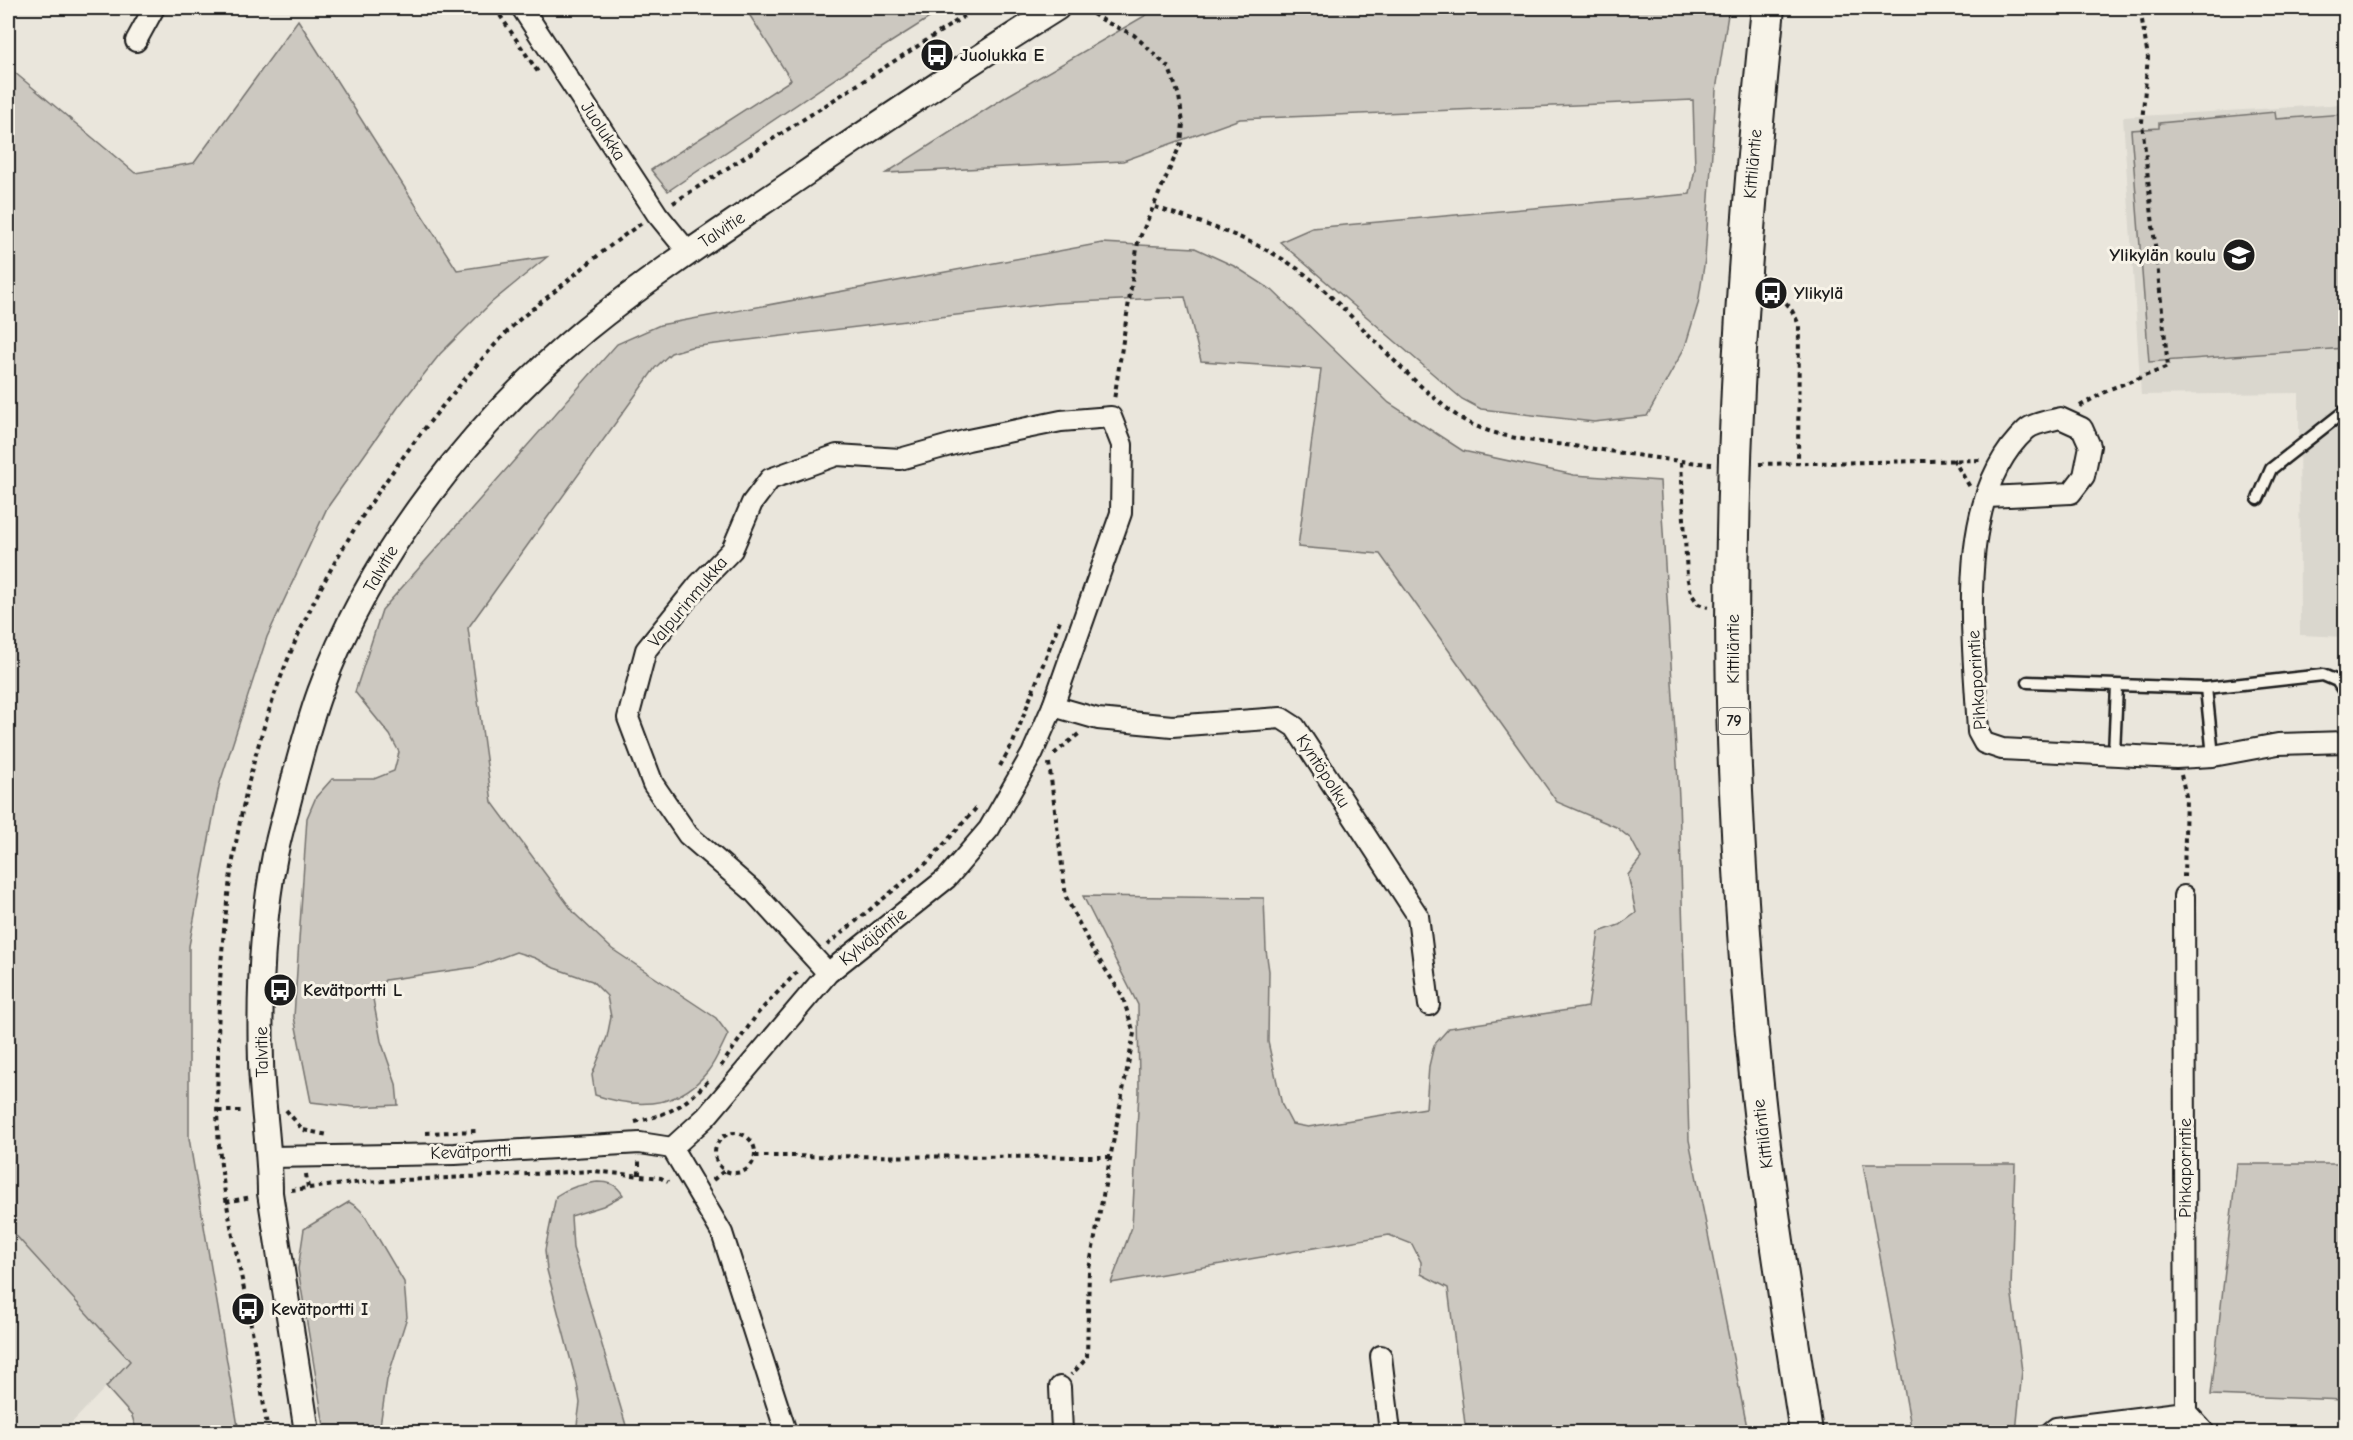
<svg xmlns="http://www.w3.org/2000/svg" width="2353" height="1440" font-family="'Comic Neue',sans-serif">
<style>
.built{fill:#dad7ce}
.green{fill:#ccc8c0;stroke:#74726e;stroke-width:1.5}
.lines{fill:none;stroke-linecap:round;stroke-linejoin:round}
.service-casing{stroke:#1c1c1c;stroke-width:15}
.minor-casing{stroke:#1c1c1c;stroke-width:24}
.tertiary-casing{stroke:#1c1c1c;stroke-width:28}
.primary-casing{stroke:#1c1c1c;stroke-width:36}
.path{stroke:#1c1c1c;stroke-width:4;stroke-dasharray:4.5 4.5;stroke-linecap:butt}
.service{stroke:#f7f3e8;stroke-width:10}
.minor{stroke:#f7f3e8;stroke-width:20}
.tertiary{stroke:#f7f3e8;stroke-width:24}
.primary{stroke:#f7f3e8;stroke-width:32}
.labels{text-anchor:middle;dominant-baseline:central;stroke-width:6;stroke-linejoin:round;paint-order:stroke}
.shield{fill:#f7f3e8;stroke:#5e5c59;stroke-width:1.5}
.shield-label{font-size:16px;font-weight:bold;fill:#1c1c1c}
.poi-label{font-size:18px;font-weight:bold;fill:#1c1c1c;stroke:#f7f3e8;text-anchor:start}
.street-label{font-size:18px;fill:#1c1c1c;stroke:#f7f3e8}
</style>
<rect width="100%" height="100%" fill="#eae6dc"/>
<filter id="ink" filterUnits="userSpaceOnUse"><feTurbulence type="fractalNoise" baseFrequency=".0167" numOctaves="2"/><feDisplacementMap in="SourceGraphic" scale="12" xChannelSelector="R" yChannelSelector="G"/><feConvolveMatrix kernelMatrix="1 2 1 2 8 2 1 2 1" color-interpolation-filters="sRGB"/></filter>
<g filter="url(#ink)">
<g class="built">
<polygon points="2345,104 2345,637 2300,635 2299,393 2141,395 2123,117"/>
<polygon points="8,1229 9,1229 130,1362 63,1432 8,1432"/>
</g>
<g class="green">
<polygon points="745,8 945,8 869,56 668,191 651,170 791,80"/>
<polygon points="1158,8 1729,8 1716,90 1705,259 1698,304 1685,347 1647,416 1594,422 1481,409 1462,399 1280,242 1312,228 1690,194 1695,169 1693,100 1240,119 1123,161 886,173 1007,96"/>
<polygon points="298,20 457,270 547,257 492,302 440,354 399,406 327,508 267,637 219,786 189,946 189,1138 239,1432 137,1432 132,1416 106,1387 130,1361 10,1229 8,1229 8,67 135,173 194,163"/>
<polygon points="2275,112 2276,119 2345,114 2345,348 2149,362 2131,130 2159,128 2159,123"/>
<path d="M 1102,243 L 1195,248 L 1236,267 L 1272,290 L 1389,403 L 1463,451 L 1574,475 L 1660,481 L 1679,798 L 1689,1140 L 1748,1432 L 1466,1432 L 1448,1288 L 1421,1274 L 1421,1262 L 1412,1244 L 1389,1235 L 1111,1283 L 1132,1227 L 1139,1091 L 1138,1005 L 1083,896 L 1264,898 L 1266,950 L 1269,971 L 1268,1042 L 1282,1105 L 1292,1124 L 1308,1127 L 1426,1108 L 1429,1066 L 1434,1045 L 1449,1028 L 1588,1007 L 1599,932 L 1619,925 L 1636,913 L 1628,875 L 1641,858 L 1631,839 L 1616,827 L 1557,802 L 1380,554 L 1298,547 L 1321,369 L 1201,361 L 1185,297 L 1056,303 L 691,347 L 671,353 L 655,368 L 468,628 L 492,802 L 575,914 L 612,949 L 716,1018 L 728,1034 C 722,1046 716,1061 708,1071 C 679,1109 637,1109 595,1095 L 592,1075 L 607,1037 L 611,1017 L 607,996 L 592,981 L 554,968 L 535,958 L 516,952 L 476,967 L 385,980 L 373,999 L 381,1041 L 396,1084 L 398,1105 L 355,1107 L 311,1102 L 294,1017 L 307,818 L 316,797 L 332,779 L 374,779 L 394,771 L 399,752 L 390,735 L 355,692 L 382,610 L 617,344 L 660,325 Z"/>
<polygon points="1863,1164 2015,1164 2011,1288 2022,1371 2016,1432 1912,1432"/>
<polygon points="2237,1164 2345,1164 2345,1400 2211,1395"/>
<path d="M 597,1182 C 610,1182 616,1184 623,1195 L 603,1206 L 571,1216 L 573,1248 L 628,1432 L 576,1432 L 580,1403 L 577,1384 L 547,1270 L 545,1250 L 556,1196 C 569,1187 581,1185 597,1182 Z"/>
<polygon points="349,1202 357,1207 364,1214 404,1282 407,1317 387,1380 379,1432 325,1432 298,1269 304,1229"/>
</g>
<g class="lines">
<g class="service-casing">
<g id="service">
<polyline points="2258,499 2271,469 2346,410"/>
<polyline points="2028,682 2206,688 2323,675 2337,681 2346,695"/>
<polyline points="2206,688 2213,756"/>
<polyline points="2114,753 2117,686"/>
</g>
</g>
<g class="minor-casing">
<g id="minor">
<polyline points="522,8 657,214 688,252"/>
<polyline points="136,41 154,8"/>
<path d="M 1987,497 L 2071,493 L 2084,476 L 2090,446 L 2082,428 L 2060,418 C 2050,421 2033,423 2026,430 C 1952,498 1974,642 1978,732 L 1984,743 L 2002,749 L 2176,758 L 2213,756 L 2278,744 L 2346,742"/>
<polyline points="1053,706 1098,719 1172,726 1281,718 1295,727 1418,916 1429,1005"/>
<polyline points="2184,896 2186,1412 2204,1432"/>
<polyline points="672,1148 706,1117 828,973 947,878 989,829 1032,754 1053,706 1121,513 1122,445 1111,417 1061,421 968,440 900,459 837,455 770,479 752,503 732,550 699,584 646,650 628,718 653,784 688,835 754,892 828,973"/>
<polyline points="672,1148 722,1233 786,1432"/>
<polyline points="270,1157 455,1154 640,1143 672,1148"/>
<polyline points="1381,1356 1390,1432"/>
<polyline points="1060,1387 1062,1432"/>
<polyline points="2051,1432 2056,1428 2186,1412"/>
</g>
</g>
<g class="tertiary-casing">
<path id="tertiary" d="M 307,1432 L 270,1193 C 270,1149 262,1106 261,1062 C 259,994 262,922 275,855 C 279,835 285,815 290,795 C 299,760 308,725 320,692 C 371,552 473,424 586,329 C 650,277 719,232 787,186 C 876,125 966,65 1057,8"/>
</g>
<g class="primary-casing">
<path id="primary" d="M 1768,8 C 1742,260 1725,514 1735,768 C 1739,864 1745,960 1754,1055 C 1766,1182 1787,1307 1806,1432"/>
</g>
<g class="path">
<polyline points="495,8 538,72"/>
<polyline points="1086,8 1091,13 1108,23 1134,35 1169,68 1179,96 1183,123 1181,143 1138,242 1114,400"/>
<polyline points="1091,13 1099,8"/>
<polyline points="673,203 977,8"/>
<path d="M 1155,207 C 1213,227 1270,243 1317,284 C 1357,319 1390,360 1431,395 C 1443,405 1456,417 1471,424 C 1505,440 1544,442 1581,447 C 1625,453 1668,461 1712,464"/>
<path d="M 1771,293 C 1787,300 1792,309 1799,325 L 1798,464"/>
<polyline points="2080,406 2110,389 2168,367 2142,122 2148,57 2140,8"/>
<polyline points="1953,459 1970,487"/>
<polyline points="1681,462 1687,576 1691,593 1698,604 1708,607"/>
<polyline points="1759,464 1982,460"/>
<polyline points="1054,754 1081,732"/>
<polyline points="1049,763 1066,897 1091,947 1122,995 1134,1033 1089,1269 1087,1358 1071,1375"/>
<polyline points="1000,766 1013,743 1060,620"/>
<polyline points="2181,775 2186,796 2184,877"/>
<polyline points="827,945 929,861 978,806"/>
<polyline points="721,1066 758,1013 799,970"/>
<polyline points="286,1110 303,1130 328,1135"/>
<polyline points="218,1111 242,1111"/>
<path d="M 635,1122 C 671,1113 682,1108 708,1081"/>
<circle cx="735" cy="1153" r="20"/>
<polyline points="426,1133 478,1131"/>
<polyline points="755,1156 1110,1157"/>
<polyline points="306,1174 308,1188"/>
<polyline points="639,1175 639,1161"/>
<polyline points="713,1180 724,1171"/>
<polyline points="291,1190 363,1182 593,1171 661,1178 668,1182"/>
<polyline points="226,1202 251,1197"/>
<path d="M 268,1432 C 261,1390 256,1347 247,1305 C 236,1247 221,1190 218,1130 C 216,1106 218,1080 218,1056 C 218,907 242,753 306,618 C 344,537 397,460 455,391 C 475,367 496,342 519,320 C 534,307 551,295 566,282 C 591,261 615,241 642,223"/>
</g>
<use href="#service" class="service"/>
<use href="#minor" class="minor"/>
<use href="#tertiary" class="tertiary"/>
<use href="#primary" class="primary"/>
</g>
</g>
<defs>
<g id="bus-disc" transform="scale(1.725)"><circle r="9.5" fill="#1c1c1c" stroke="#f7f3e8"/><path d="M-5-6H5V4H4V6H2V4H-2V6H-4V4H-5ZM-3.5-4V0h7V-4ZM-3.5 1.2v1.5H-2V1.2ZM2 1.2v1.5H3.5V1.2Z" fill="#fff"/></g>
<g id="school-disc" transform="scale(1.725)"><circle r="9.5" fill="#1c1c1c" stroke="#f7f3e8"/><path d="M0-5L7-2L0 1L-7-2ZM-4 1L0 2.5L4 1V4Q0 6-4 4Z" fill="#fff"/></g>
</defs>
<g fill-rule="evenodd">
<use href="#bus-disc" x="937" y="55"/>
<use href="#school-disc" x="2239" y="255"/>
<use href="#bus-disc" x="1771" y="293"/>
<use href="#bus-disc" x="280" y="990"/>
<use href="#bus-disc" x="248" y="1309"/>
</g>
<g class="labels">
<rect class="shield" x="1719" y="708" width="30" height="26" rx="4.5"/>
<g class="shield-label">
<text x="1734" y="721">79</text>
</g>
<g class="poi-label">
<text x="960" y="55">Juolukka E</text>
<text x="2216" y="255" text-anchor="end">Ylikylän koulu</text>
<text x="1794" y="293">Ylikylä</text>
<text x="303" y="990">Kevätportti L</text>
<text x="271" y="1309">Kevätportti I</text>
</g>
<g class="street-label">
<text transform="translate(603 131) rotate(57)">Juolukka</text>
<text transform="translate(1753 164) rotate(-85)">Kittiläntie</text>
<text transform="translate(722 230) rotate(-34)">Talvitie</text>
<text transform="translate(381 569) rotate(-60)">Talvitie</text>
<text transform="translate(688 602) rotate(-50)">Valpurinmukka</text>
<text transform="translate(1733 649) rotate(-90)">Kittiläntie</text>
<text transform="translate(1977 680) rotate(-94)">Pihkaporintie</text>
<text transform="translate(1323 771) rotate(57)">Kyntöpolku</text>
<text transform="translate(873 937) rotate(-39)">Kylväjäntie</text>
<text transform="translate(262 1052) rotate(-91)">Talvitie</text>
<text transform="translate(1763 1134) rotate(-97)">Kittiläntie</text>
<text transform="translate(471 1152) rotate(-2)">Kevätportti</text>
<text transform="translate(2185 1168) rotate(-90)">Pihkaporintie</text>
</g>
</g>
<rect width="2353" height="1440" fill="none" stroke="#f7f3e8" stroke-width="30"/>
<rect x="15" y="15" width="2323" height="1410" fill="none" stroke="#1c1c1c" stroke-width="2" filter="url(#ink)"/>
</svg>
